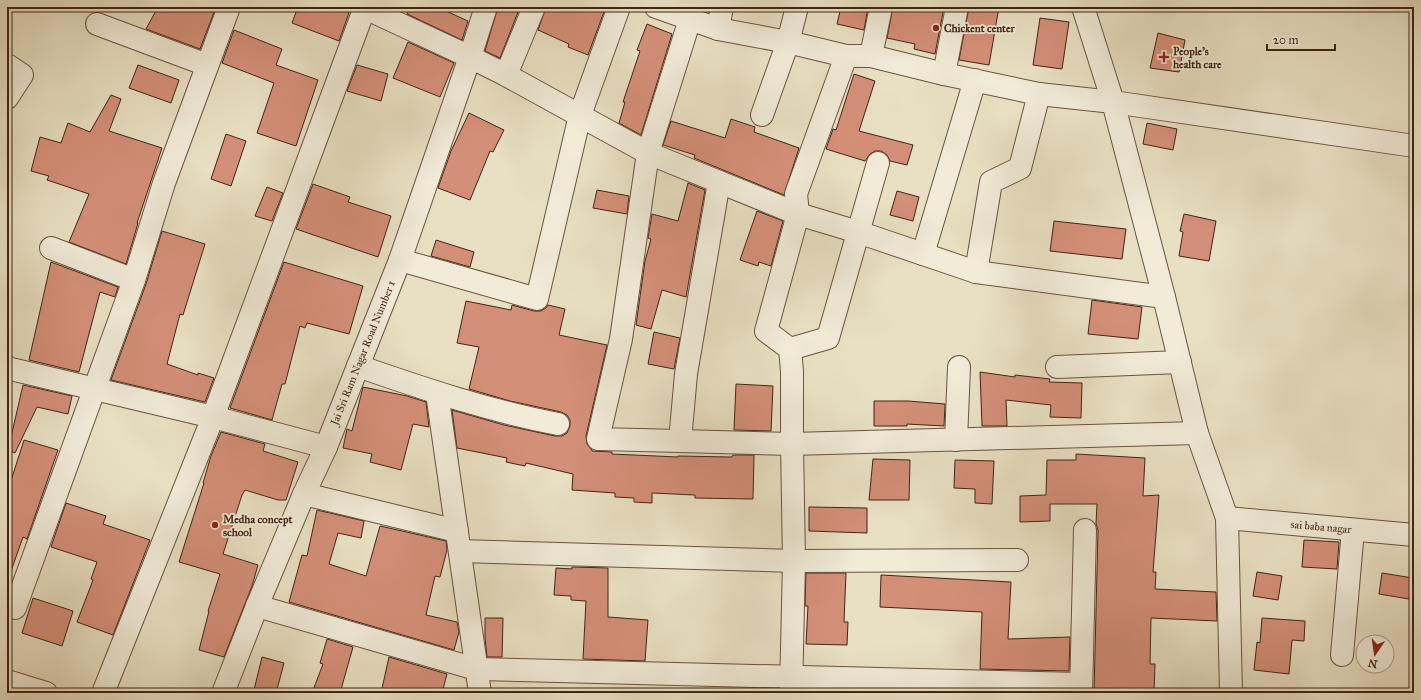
<svg xmlns="http://www.w3.org/2000/svg" width="1421" height="700" font-family="'IM FELL Great Primer',serif">
<style>
.building{fill:#d48f79;stroke:#412412}
.lines{fill:none;stroke-linecap:round;stroke-linejoin:round}
.minor-casing{stroke:#6b533e;stroke-width:24}
.minor{stroke:#f1ebd8;stroke-width:22}
.poi-dot{fill:#8f2418;stroke:#f1ebd8;stroke-width:1.5}
.labels{text-anchor:middle;dominant-baseline:central;stroke-width:3.5;stroke-linejoin:round;paint-order:stroke}
.poi-label{font-size:11px;font-weight:bold;fill:#412412;stroke:#f1ebd8;text-anchor:start}
.street-label{font-size:11px;fill:#412412;stroke:#f1ebd8}
</style>
<rect width="100%" height="100%" fill="#e9e0c3"/>
<filter id="stains"><feTurbulence type="fractalNoise" baseFrequency=".005" numOctaves="4"/><feColorMatrix values="0 0 0 0 .2 0 0 0 0 .09 0 0 0 0 .02 0 0 0 .5 -.17"/></filter>
<radialGradient id="worn" r=".72"><stop offset=".6" stop-color="#630" stop-opacity="0"/><stop offset="1" stop-color="#630" stop-opacity=".3"/></radialGradient>
<g class="building">
<polygon points="158,7 216,7 200,49 146,29"/>
<polygon points="298,7 351,7 339,41 292,23"/>
<polygon points="411,7 437,7 468,21 462,40 407,14"/>
<polygon points="498,7 520,7 500,58 485,51"/>
<polygon points="546,7 600,7 605,9 588,55 568,47 569,44 538,30"/>
<polygon points="841,7 868,7 864,30 837,24"/>
<polygon points="893,7 944,7 935,54 914,49 915,44 887,38"/>
<polygon points="969,7 999,7 989,65 959,60"/>
<polygon points="1040,18 1069,22 1062,69 1033,65"/>
<polygon points="647,24 672,34 641,135 619,123 625,102 623,102 640,51 637,50"/>
<polygon points="234,30 282,49 276,65 318,80 296,146 257,133 274,83 222,63"/>
<polygon points="1158,33 1185,40 1179,72 1150,68"/>
<polygon points="408,42 454,63 440,97 393,78"/>
<polygon points="138,65 179,80 171,103 129,88"/>
<polygon points="357,65 388,74 381,101 347,91"/>
<polygon points="854,74 875,81 859,131 913,145 907,165 890,161 887,155 881,151 875,151 870,154 865,161 826,149 833,129 836,130"/>
<polygon points="111,95 121,99 109,131 162,148 137,223 138,223 126,264 69,242 89,194 47,180 49,176 31,171 40,137 61,143 68,123 90,132"/>
<polygon points="469,113 504,130 493,152 490,151 470,200 438,188 451,151"/>
<polygon points="731,119 755,127 754,132 799,148 784,195 694,158 695,155 663,145 671,121 725,138"/>
<polygon points="1147,123 1177,129 1173,150 1143,144"/>
<polygon points="226,134 246,141 231,186 211,179"/>
<polygon points="688,183 705,190 686,297 662,290 651,329 636,325 645,261 651,239 648,238 652,214 678,221"/>
<polygon points="313,184 350,197 348,202 391,216 378,257 296,229"/>
<polygon points="267,187 283,193 272,221 255,216"/>
<polygon points="597,190 629,196 627,214 593,208"/>
<polygon points="897,191 919,197 913,221 890,215"/>
<polygon points="757,211 783,221 771,266 759,262 758,266 740,260"/>
<polygon points="1184,214 1216,221 1209,261 1179,256 1183,232 1180,231"/>
<polygon points="1054,221 1126,229 1122,259 1050,251"/>
<polygon points="162,231 205,244 183,315 180,314 167,364 198,375 198,373 214,378 205,402 111,380 146,284"/>
<polygon points="436,240 474,252 470,267 431,256"/>
<polygon points="51,262 118,287 115,297 100,292 79,372 29,360"/>
<polygon points="284,262 363,286 349,334 307,323 305,328 300,326 285,384 282,384 272,420 230,408"/>
<polygon points="1092,300 1142,307 1138,339 1088,334"/>
<polygon points="466,301 511,310 512,305 534,311 541,311 546,308 548,305 565,309 559,335 607,345 586,436 587,444 592,450 592,451 612,452 612,454 678,457 678,456 732,457 733,455 754,455 753,499 695,498 695,495 652,493 652,503 634,502 634,498 615,497 615,493 572,490 573,474 526,463 525,466 506,462 507,458 457,448 452,410 504,425 555,436 562,436 567,433 570,426 570,420 567,415 561,412 510,401 469,389 479,347 457,343"/>
<polygon points="654,332 680,338 674,369 648,364"/>
<polygon points="980,372 1015,377 1015,375 1050,379 1049,382 1082,383 1081,418 1050,417 1051,405 1006,400 1007,426 982,426"/>
<polygon points="736,384 773,386 771,431 734,430"/>
<polygon points="23,385 72,396 68,414 37,407 15,453 8,450"/>
<polygon points="363,387 407,396 426,402 429,427 413,424 401,470 370,462 372,454 343,448 347,429 352,431"/>
<polygon points="874,401 908,401 945,404 944,426 907,424 907,426 874,426"/>
<polygon points="221,432 265,444 263,451 298,462 286,500 278,500 245,490 242,495 223,554 258,565 252,586 224,657 199,650 209,611 208,611 220,574 179,562 204,483 203,483 211,456"/>
<polygon points="24,440 58,450 27,539 23,537 10,574 7,574 7,493"/>
<polygon points="1076,454 1145,458 1143,496 1159,495 1153,572 1156,572 1155,589 1216,592 1217,621 1151,618 1150,664 1155,664 1154,693 1094,693 1098,530 1096,524 1097,504 1050,504 1050,521 1020,522 1020,496 1046,495 1047,460 1076,460"/>
<polygon points="873,459 910,460 909,500 869,500"/>
<polygon points="955,460 994,461 992,504 975,503 975,489 954,488"/>
<polygon points="66,503 106,516 103,524 150,540 113,635 77,622 93,580 91,579 97,562 51,547"/>
<polygon points="809,507 867,508 867,533 809,531"/>
<polygon points="317,510 364,521 361,538 338,533 329,564 366,576 380,526 446,541 447,550 440,577 435,576 426,615 457,622 459,632 454,650 289,602 302,555 307,556"/>
<polygon points="1304,540 1339,542 1337,569 1302,567"/>
<polygon points="572,567 608,568 608,617 648,620 645,661 583,659 586,601 571,600 571,596 554,595 556,568 572,569"/>
<polygon points="1257,572 1282,576 1278,600 1253,596"/>
<polygon points="806,573 846,573 844,622 848,622 847,645 806,644 808,606 805,606"/>
<polygon points="1382,573 1413,578 1409,599 1379,594"/>
<polygon points="881,575 1011,582 1008,639 1070,637 1069,671 980,669 982,612 880,607"/>
<polygon points="33,598 73,611 62,646 22,633"/>
<polygon points="485,618 503,618 502,657 487,657 485,638"/>
<polygon points="1262,618 1305,621 1304,641 1292,640 1289,674 1254,670 1257,642 1260,643"/>
<polygon points="327,639 353,647 340,693 312,693 323,664 320,663"/>
<polygon points="262,657 284,663 276,693 264,693 254,690"/>
<polygon points="389,657 447,674 442,693 381,693"/>
</g>
<g class="lines">
<g class="minor-casing">
<g id="minor">
<polyline points="363,7 470,57 506,75 648,153 798,214 858,232 976,272 1164,297"/>
<polyline points="656,7 718,29 788,42 846,56 871,56 944,74 1039,94 1113,102 1164,297 1197,433 1227,518 1231,693"/>
<polyline points="1083,7 1113,102 1414,146"/>
<polyline points="690,19 648,153 621,339 598,439 680,441 686,374 719,182"/>
<polyline points="97,24 207,65"/>
<polyline points="718,29 722,7"/>
<polyline points="871,56 881,7"/>
<polyline points="7,65 22,75 7,98"/>
<polyline points="944,74 957,7"/>
<polyline points="506,75 534,7"/>
<polyline points="762,115 788,42 797,7"/>
<polyline points="51,248 134,280"/>
<polyline points="923,254 975,80"/>
<polyline points="400,260 537,299 580,115 619,7"/>
<polyline points="976,272 991,182 1020,168 1039,94"/>
<polyline points="790,349 828,338 878,163"/>
<path d="M 358,366 C 424,389 490,411 558,424"/>
<polyline points="7,367 11,369 213,417 326,447"/>
<polyline points="1057,367 1180,362"/>
<polyline points="437,393 480,693"/>
<polyline points="956,440 959,367"/>
<polyline points="680,441 792,444 1197,433"/>
<polyline points="304,494 457,531"/>
<polyline points="1227,518 1414,535"/>
<polyline points="460,551 794,561 1017,560"/>
<polyline points="257,606 476,669 1081,684"/>
<polyline points="15,608 134,280 164,183 229,7"/>
<polyline points="1342,655 1353,530"/>
<polyline points="7,681 46,693"/>
<polyline points="103,693 213,417 365,7"/>
<polyline points="223,693 257,606 304,494 326,447 400,260 470,57 486,7"/>
<polyline points="791,693 794,561 792,444 792,371 790,349 766,331 798,214 796,194 846,56"/>
<polyline points="1081,693 1085,530"/>
</g>
</g>
<use href="#minor" class="minor"/>
</g>
<g class="poi-dot">
<circle cx="936" cy="28" r="4"/>
<path d="M1162 51h4v4h4v4h-4v4h-4v-4h-4v-4h4z"/>
<circle cx="215" cy="525" r="4"/>
</g>
<g class="labels">
<g class="poi-label">
<text x="944" y="28">Chickent center</text>
<text x="1173" y="51">People's<tspan x="1173" dy="13">health care</tspan></text>
<text x="223" y="519">Medha concept<tspan x="223" dy="13">school</tspan></text>
</g>
<g class="street-label">
<text transform="translate(363 353) rotate(-68)">Jai Sri Ram Nagar Road Number 1</text>
<text transform="translate(1321 527) rotate(5)">sai baba nagar</text>
</g>
</g>
<rect width="1421" height="700" fill="none" stroke="#e9e0c3" stroke-width="24"/>
<rect x="8" y="8" width="1405" height="684" fill="none" stroke="#412412" stroke-width="2"/>
<rect x="12" y="12" width="1397" height="676" fill="none" stroke="#412412"/>
<g transform="translate(1375 654) rotate(193)"><circle r="19" fill="#f1ebd8" stroke="#ab9b89"/>
<path d="M0-3L7 15L0 10L-7 15Z" fill="#8f2418"/>
<text y="-6" font-size="11" font-weight="bold" text-anchor="middle" fill="#412412">N</text>
</g>
<path d="M1267 44v6h68v-6" fill="none" stroke="#412412" stroke-width="2"/>
<text x="1273" y="44" font-size="12" fill="#412412" stroke="#f1ebd8" stroke-width="3" paint-order="stroke">20 m</text>
<rect width="100%" height="100%" filter="url(#stains)"/>
<rect width="100%" height="100%" fill="url(#worn)"/>
</svg>
